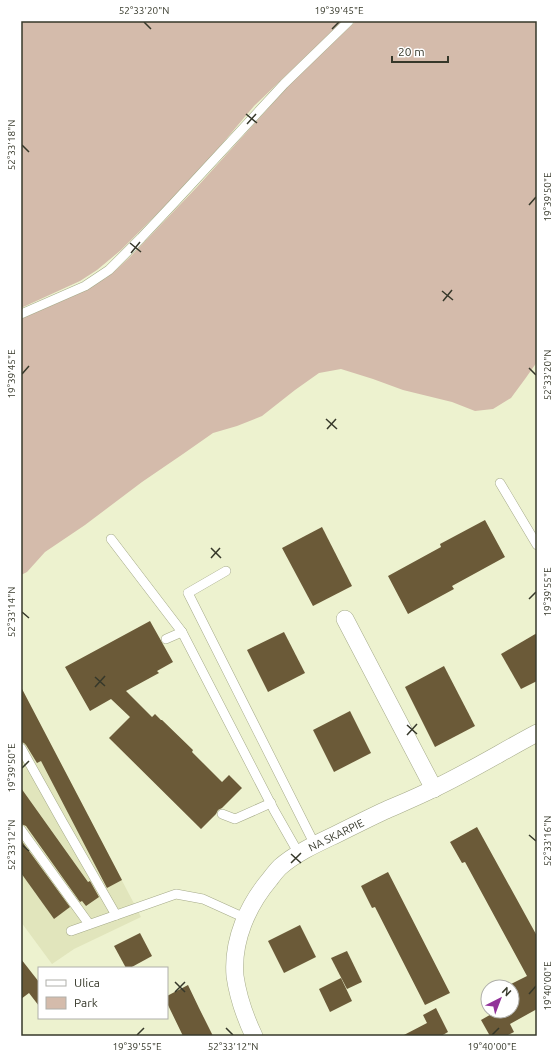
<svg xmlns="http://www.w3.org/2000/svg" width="558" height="1057" font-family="Ubuntu,sans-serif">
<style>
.built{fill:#e1e5bc}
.green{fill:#d4bbab}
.building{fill:#6b5a38}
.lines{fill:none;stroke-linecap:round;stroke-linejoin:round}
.lane-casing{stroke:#a5aa89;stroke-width:10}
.street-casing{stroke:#a5aa89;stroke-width:18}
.lane{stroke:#fff;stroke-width:9}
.street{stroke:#fff;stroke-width:17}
.ticks{fill:none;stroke:#36382a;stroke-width:1.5}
.labels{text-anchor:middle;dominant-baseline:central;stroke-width:4;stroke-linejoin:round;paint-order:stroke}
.street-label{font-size:11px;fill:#36382a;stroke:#fff}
.neatline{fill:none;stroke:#36382a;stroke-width:1.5}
.ticks-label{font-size:10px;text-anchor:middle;fill:#36382a}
</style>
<rect width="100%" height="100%" fill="#edf2cf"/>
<polygon class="built" points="21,687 141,917 74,949 52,964 21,922"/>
<g class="green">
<polygon points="21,21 343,21 276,85 254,106 211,157 161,210 121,250 97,270 80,281 21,308"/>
<polygon points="356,21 537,21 537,362 525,379 511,398 493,409 475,411 452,402 403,390 373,379 341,369 319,373 295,390 262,416 237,426 213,433 183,454 142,482 85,525 45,552 27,572 21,575 21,319 94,284 106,278 117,269 130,257 197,187 291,83"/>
</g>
<g class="building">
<polygon points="485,520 505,557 452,586 454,589 408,614 388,576 441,547 440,544"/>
<polygon points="322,527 352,586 313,606 282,548"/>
<polygon points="150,621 173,662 157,671 159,673 126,691 152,717 155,714 161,720 162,720 193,750 192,752 222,782 229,775 242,788 222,808 218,810 216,814 201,829 109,738 130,717 111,699 90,711 65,667"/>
<polygon points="284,632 305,673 268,692 247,650"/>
<polygon points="537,633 537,681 521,689 501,654"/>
<polygon points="444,666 475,726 435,747 405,687"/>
<polygon points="21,687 122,880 107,888 41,761 37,763 26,745 24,743 21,742"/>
<polygon points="350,711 371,753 334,772 313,730"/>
<polygon points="21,788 88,882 90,881 99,897 86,906 82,901 80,902 26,826 21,824"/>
<polygon points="477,827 537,936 537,1009 510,1024 514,1032 506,1036 490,1036 481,1020 495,1012 494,1011 512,1011 512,987 505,987 527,976 465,862 462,863 450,842"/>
<polygon points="21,840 70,907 54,919 21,873"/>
<polygon points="388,872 450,993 425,1005 375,907 372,908 361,886"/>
<polygon points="300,925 316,957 284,973 268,941"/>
<polygon points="140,933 152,956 130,968 126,968 114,946"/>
<polygon points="347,951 362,982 347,989 331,958"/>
<polygon points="21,959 39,982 39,1006 29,993 21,999"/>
<polygon points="341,978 352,1001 330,1012 319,989"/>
<polygon points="188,985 199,1008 213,1036 183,1036 167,1003 167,996"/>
<polygon points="436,1008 448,1032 441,1036 402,1036 427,1023 423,1015"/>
</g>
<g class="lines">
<g class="lane-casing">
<g id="lane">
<polyline points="21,314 85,286 109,270 141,238 173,204 284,84 349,21"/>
<polyline points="500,483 537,545"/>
<polyline points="111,539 182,632 274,810 299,854"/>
<polyline points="226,571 188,593 315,845"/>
<polyline points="166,639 182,632"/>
<polyline points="21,748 63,823 116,915"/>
<polyline points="222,814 235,819 271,803"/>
<polyline points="21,830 89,924"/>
<polyline points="71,931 176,894 203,899 245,918"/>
</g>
</g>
<g class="street-casing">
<g id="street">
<polyline points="345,619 434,789"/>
<path d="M 254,1036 C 245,1017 238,997 235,976 C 232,940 248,905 270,879 C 273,875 276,871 280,867 C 296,853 316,844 335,835 C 351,827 367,819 384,811 C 400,804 417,797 433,789 C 469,772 503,751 537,733"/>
</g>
</g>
<use href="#lane" class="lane"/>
<use href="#street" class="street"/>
</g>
<path class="ticks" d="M 144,22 L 151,29M 332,29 L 339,22M 246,114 L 257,123M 247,124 L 256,114M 22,145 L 29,152M 529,205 L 536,197M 130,243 L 141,252M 131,253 L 140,242M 442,291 L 453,300M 443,301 L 452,290M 529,368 L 536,375M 22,374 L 29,366M 326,419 L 337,429M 327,429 L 336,419M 211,548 L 221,558M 211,558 L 220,548M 529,599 L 536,592M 22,612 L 29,618M 95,677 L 105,686M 95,687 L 105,676M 407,725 L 417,734M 407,735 L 417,724M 22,768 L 29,761M 529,835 L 536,841M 22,845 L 29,851M 291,854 L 301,863M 291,863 L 301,853M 175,982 L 185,992M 175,992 L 185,982M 529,994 L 536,986M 226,1028 L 233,1035M 137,1035 L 144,1028M 492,1035 L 499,1028"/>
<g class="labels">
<g class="street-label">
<text transform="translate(336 835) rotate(-26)">NA SKARPIE</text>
</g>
</g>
<rect width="558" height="1057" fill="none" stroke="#ffffff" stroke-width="44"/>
<rect x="38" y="967" width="130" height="52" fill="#ffffff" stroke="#afafaa"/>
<rect x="46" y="980" width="20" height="6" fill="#ffffff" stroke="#afafaa"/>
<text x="74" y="987" font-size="12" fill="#36382a">Ulica</text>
<rect x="46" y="997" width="20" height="12" fill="#d4bbab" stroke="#afafaa"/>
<text x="74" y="1007" font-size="12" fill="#36382a">Park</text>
<g transform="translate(500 999) rotate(42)"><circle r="19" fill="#ffffff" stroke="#afafaa"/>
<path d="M0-3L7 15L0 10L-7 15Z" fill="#92329a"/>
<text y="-6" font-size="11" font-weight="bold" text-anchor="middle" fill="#36382a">N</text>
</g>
<path d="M392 56v6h56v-6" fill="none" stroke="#36382a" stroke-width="2"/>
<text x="398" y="56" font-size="12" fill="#36382a" stroke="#ffffff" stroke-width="3" paint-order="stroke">20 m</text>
<rect x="22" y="22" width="514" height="1013" class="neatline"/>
<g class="ticks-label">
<text x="144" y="14">52°33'20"N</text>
<text x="339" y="14">19°39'45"E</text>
<text transform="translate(11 145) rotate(-90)" y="4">52°33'18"N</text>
<text transform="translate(547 197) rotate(-90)" y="4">19°39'50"E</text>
<text transform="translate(11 374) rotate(-90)" y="4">19°39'45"E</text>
<text transform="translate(547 375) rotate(-90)" y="4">52°33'20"N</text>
<text transform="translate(547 592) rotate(-90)" y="4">19°39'55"E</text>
<text transform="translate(11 612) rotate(-90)" y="4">52°33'14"N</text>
<text transform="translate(11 768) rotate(-90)" y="4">19°39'50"E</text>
<text transform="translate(547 841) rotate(-90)" y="4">52°33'16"N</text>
<text transform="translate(11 845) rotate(-90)" y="4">52°33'12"N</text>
<text transform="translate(547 986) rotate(-90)" y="4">19°40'00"E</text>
<text x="137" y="1050">19°39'55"E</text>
<text x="233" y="1050">52°33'12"N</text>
<text x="492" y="1050">19°40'00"E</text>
</g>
</svg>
